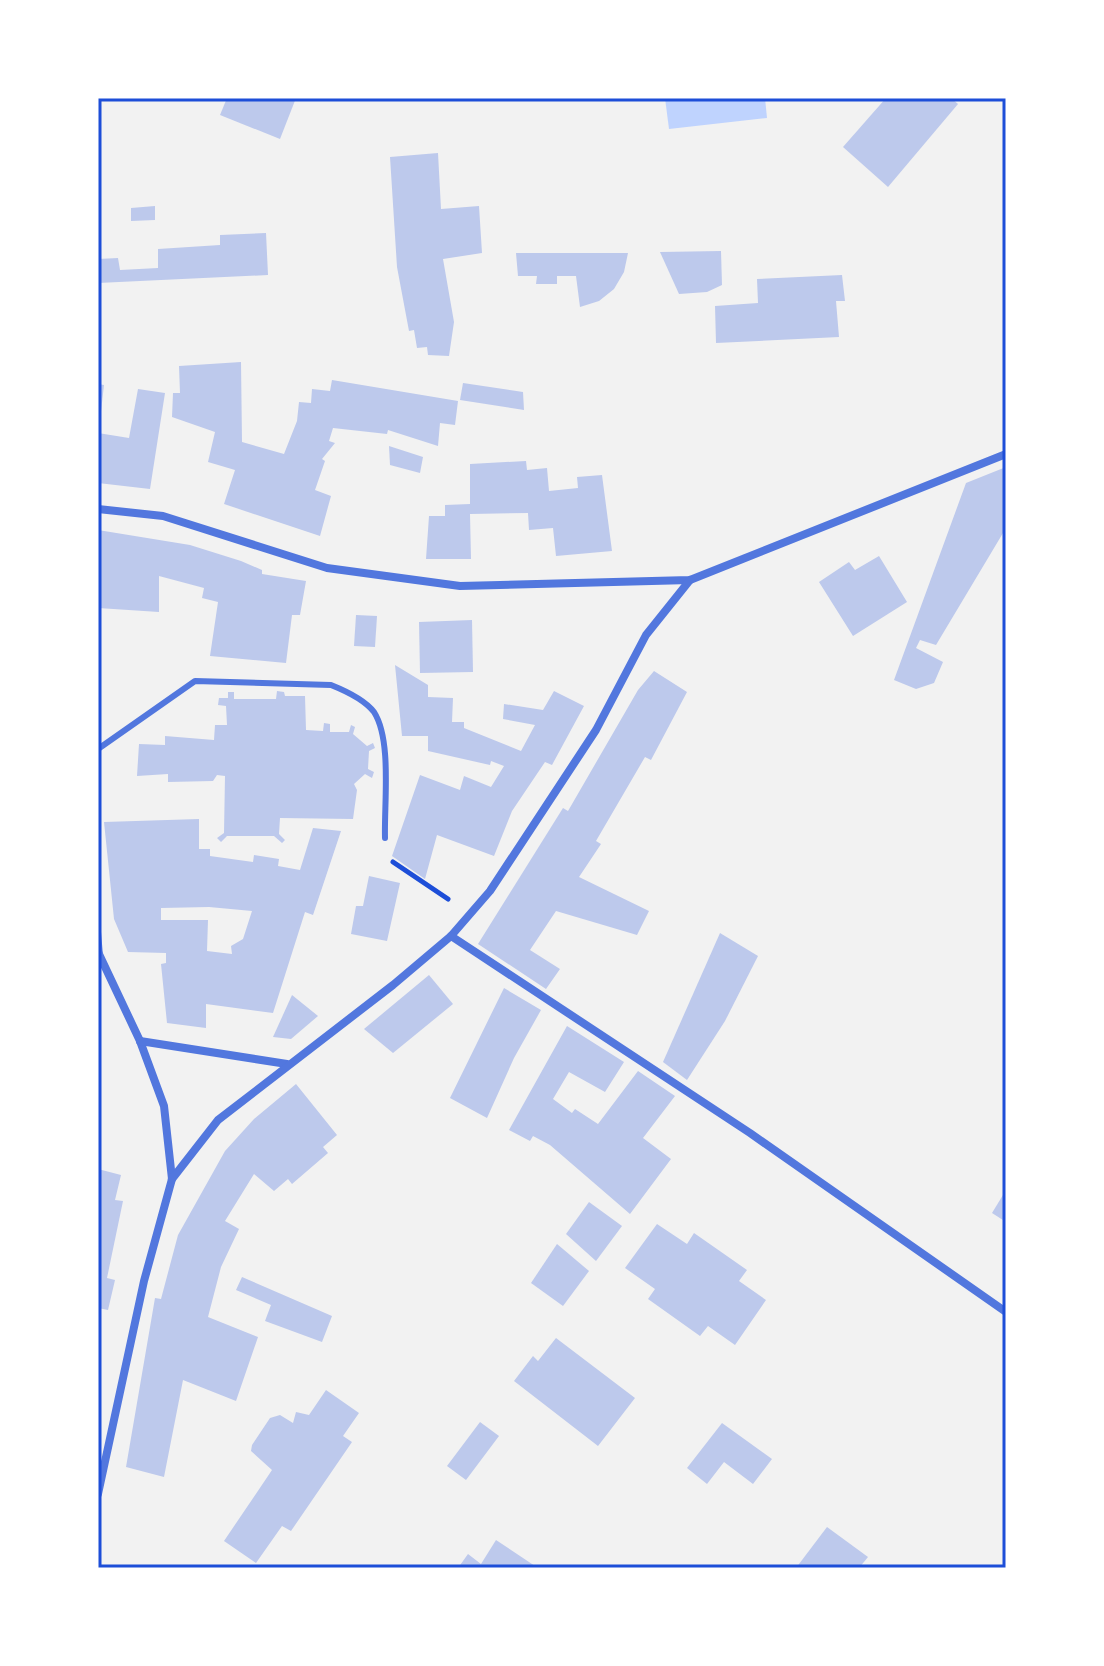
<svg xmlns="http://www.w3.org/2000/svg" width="1104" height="1666" font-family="'PT Sans Narrow',sans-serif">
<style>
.water{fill:#bfd3fe}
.building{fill:#bdc9ec;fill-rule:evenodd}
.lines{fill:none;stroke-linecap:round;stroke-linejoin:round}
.path{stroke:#1d4ed8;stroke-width:5}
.service{stroke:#5277de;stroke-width:6}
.minor{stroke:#5277de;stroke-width:8}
.neatline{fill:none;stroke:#1d4ed8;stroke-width:3}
</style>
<rect width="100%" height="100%" fill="#f2f2f2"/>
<polygon class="water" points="665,98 765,98 767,118 669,129"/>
<g class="building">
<polygon points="227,98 296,98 280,139 220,115"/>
<polygon points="886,98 951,98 958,104 888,187 843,147"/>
<polygon points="438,153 441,209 479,206 482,253 443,259 454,322 449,356 428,355 427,347 417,348 414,330 409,331 397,267 390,157"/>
<polygon points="155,206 155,220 131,221 131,208"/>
<polygon points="266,233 268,275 98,283 98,259 118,258 120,270 158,268 158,249 220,245 220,235"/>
<polygon points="721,251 722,285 707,292 679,294 660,252"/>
<polygon points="516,253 628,253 624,272 614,289 599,301 580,307 576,276 557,276 557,284 536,284 537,276 518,276"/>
<polygon points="842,275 845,301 836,301 839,337 716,343 715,306 758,303 757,279"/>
<polygon points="241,362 242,442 284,454 297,421 299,402 311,403 312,389 330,391 332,380 458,401 455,425 440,423 438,446 388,430 387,434 333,428 329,441 335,443 322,459 325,461 315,490 331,496 320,536 224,504 235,470 208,462 215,432 172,417 173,393 180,393 179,366"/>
<polygon points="463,383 523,392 524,410 460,400"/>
<polygon points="98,384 104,385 100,420 98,420"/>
<polygon points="138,389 165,393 150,489 98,483 98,433 129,438"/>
<polygon points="389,446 423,457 420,473 390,465"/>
<polygon points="526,461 527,470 547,468 549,491 578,488 577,477 602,475 612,551 556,556 553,528 529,530 528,513 470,514 471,559 426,559 429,516 445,516 445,505 470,504 470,464"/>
<polygon points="1006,467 1006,528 936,645 920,640 916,648 943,662 934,683 916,689 894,680 966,483"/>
<polygon points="98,530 190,545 241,561 262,570 262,574 306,581 300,615 292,615 286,663 210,656 218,602 202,598 204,588 159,576 159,612 98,608"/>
<polygon points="879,556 907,602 853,636 819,582 849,562 855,570"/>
<polygon points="356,615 377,616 375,647 354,646"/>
<polygon points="472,620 473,672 420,673 419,622"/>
<polygon points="395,665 428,685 428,697 453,698 452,722 464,722 464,728 521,751 535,725 503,719 504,704 543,710 554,691 584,706 552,765 545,762 512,811 494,856 437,835 425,879 392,856 420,775 460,790 464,776 491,787 504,766 491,761 490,765 428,751 428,736 402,736"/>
<polygon points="654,671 687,692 651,760 645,757 596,841 601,844 579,877 649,911 637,935 556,911 530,950 560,969 546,989 478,944 563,808 568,811 638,690"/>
<polygon points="277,691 284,692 285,696 305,696 306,730 323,731 324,723 330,724 330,732 349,732 351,725 355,727 353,734 367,746 373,743 375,748 369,751 368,769 374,772 372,778 365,774 354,784 357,790 353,819 280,818 279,834 285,840 282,843 274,836 227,836 221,842 217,838 224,833 225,776 217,775 213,781 168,782 168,774 137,776 139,744 165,745 165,736 214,740 215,725 227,725 226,706 218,705 219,698 228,698 228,692 234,692 234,699 276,699"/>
<path d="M 199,819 L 199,849 L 210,849 L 210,856 L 253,862 L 254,855 L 279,859 L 278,866 L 300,870 L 313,828 L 341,831 L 313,915 L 305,912 L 273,1013 L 206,1004 L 206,1028 L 167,1023 L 161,964 L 166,963 L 166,953 L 128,952 L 114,919 L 104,822 ZM 209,907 L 252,911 L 243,939 L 231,946 L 232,954 L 207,951 L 208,920 L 161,920 L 161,908 Z"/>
<polygon points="369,876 400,883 387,941 351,934 356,906 363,906"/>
<polygon points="720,933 758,956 725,1021 687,1080 663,1062"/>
<polygon points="429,975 453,1004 393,1053 364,1029"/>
<polygon points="504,988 541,1010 514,1058 487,1118 450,1098"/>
<polygon points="292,995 318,1016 291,1039 273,1037"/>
<polygon points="567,1026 624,1062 605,1092 569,1072 553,1099 572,1113 575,1109 598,1124 638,1071 675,1096 643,1138 671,1159 630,1214 550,1145 533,1136 530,1141 509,1130"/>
<polygon points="296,1084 337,1135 323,1147 328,1153 292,1184 288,1179 274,1191 254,1174 225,1221 239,1229 221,1267 208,1317 258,1337 236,1401 183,1380 164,1477 126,1467 155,1298 161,1299 178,1235 225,1151 254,1119"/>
<polygon points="98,1169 121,1175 115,1200 123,1201 107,1278 115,1280 108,1310 98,1308"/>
<polygon points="1006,1190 1006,1222 992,1213"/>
<polygon points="589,1202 622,1226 596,1261 566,1234"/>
<polygon points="657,1224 687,1244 694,1233 747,1270 739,1281 766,1300 735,1345 708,1326 700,1336 648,1299 655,1289 625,1268"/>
<polygon points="557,1244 589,1271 563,1306 531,1283"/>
<polygon points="242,1277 332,1316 322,1342 265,1321 271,1305 236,1290"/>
<polygon points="556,1338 635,1398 598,1446 514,1381 533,1356 538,1361"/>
<polygon points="326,1390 359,1413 343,1436 352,1442 291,1531 282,1526 256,1563 224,1541 272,1470 251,1451 252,1445 270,1418 280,1415 293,1423 296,1412 309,1415"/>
<polygon points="480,1422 499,1436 466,1480 447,1466"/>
<polygon points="722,1423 772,1459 753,1484 724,1462 707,1484 687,1468"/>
<polygon points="827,1527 868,1557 859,1568 796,1568"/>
<polygon points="496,1540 538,1568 458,1568 468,1554 481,1564"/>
</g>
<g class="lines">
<polyline class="path" points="393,862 448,899"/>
<g class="service">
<path d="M 98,749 L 195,681 L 331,685 C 346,691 364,699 374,712 C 392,740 384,803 385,838"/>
<polyline points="98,932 100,956"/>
</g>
<g class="minor">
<polyline points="98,509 163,516 327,568 460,586 690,580 1006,454"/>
<polyline points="451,936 750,1133 1006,1312"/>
<polyline points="98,952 140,1041 164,1106 172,1179 144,1281 98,1494"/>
<polyline points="140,1041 287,1064"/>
<polyline points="172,1179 218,1120 393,985 451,936 490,891 596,730 646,635 690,580"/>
</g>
</g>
<rect width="1104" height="1666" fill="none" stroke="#ffffff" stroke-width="200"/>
<rect x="100" y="100" width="904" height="1466" class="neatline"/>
</svg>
